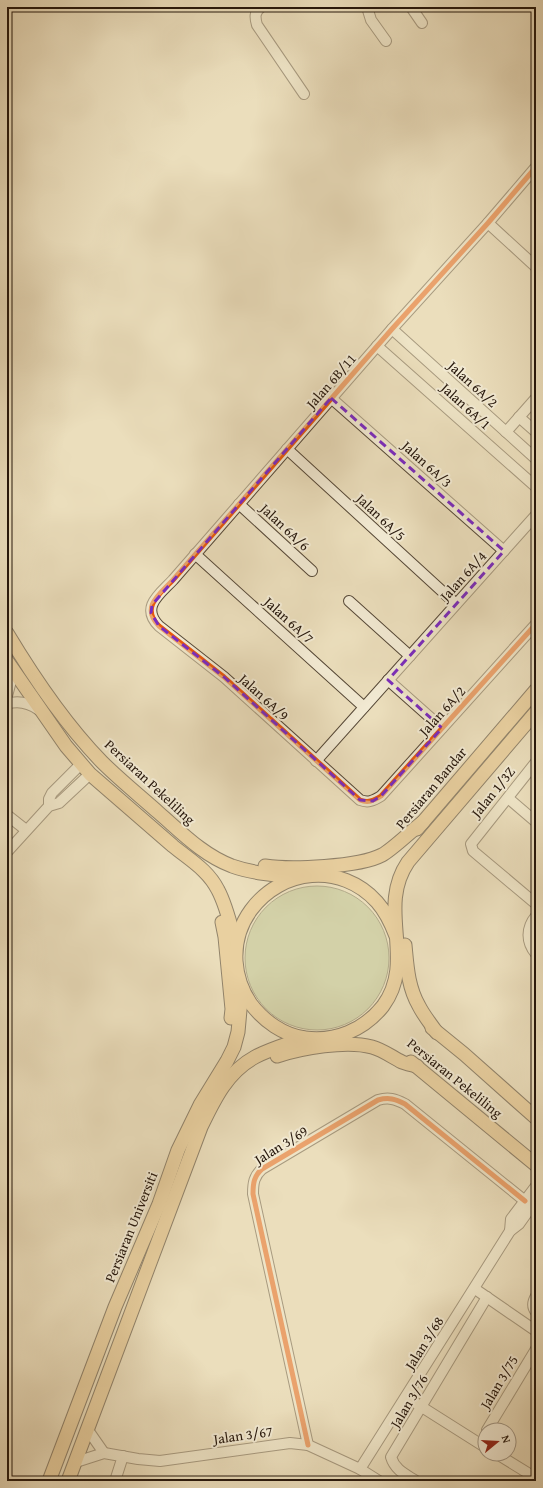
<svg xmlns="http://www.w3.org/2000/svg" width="543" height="1488" font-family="'Gentium Book Plus',serif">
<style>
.green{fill:#b7c191;stroke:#6e6c4e}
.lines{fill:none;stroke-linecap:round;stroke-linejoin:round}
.minor-casing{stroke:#564837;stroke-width:12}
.major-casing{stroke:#25160b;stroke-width:15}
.minor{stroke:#f2ead3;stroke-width:10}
.major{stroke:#e6bf7e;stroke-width:13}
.cycleway-casing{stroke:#f2ead3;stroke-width:8}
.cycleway{stroke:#e8590c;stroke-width:5}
.marked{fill:none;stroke:#7b2cbf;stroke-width:3;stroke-dasharray:8 5;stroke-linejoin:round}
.labels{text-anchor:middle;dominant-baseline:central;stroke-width:4;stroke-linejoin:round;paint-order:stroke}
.street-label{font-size:14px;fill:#25160b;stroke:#f2ead3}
</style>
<rect width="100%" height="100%" fill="#ebdebc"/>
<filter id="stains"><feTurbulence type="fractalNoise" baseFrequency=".005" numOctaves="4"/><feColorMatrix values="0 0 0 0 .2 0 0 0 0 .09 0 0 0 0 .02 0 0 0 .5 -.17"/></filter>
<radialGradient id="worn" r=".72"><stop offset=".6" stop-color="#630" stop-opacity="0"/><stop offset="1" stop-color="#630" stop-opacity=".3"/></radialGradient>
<circle class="green" cx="317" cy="958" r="72"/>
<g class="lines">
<g class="minor-casing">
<g id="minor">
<path d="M 261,7 C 254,12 255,18 257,25 L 304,94"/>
<polyline points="367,7 371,20 386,41"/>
<polyline points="411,7 422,23"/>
<path d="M 536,167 L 488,223 L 392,329 L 173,580 C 160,594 140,607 159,626 L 224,677 L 360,800 C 368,803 373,801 381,796 L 536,624"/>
<polyline points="488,223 536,267"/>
<polyline points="392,329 536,459"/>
<polyline points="377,346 536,487"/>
<polyline points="331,398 504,551"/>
<polyline points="519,417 536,432"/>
<polyline points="506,432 536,398"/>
<polyline points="287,449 456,604"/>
<polyline points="239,504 312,571"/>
<polyline points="195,554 364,707"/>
<polyline points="349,601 410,656"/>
<polyline points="388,680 442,728"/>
<polyline points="7,696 11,681 9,665"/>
<path d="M 7,704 C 19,700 29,703 39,710"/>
<polyline points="316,761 536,515"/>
<polyline points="536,762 471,844 473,851 536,904"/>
<polyline points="508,798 536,822"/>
<polyline points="49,806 49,799 52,793 81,764"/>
<polyline points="7,815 26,830"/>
<polyline points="7,852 49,806 59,803 90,774"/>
<path d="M 536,916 C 526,928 526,942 536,954"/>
<polyline points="510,1231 511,1219 536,1186"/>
<polyline points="475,1289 536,1331"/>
<path d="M 536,1296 C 533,1301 532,1307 536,1312"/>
<polyline points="406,1397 485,1447"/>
<polyline points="88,1430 104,1453"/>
<polyline points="487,1430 536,1349"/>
<path d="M 308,1445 L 253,1194 C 253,1183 254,1176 262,1169 L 378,1100 C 389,1097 395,1099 405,1104 L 525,1201"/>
<polyline points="497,1454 536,1478"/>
<polyline points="76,1462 104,1453 138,1459 160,1461 290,1443 308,1445 360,1469 379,1481"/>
<polyline points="360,1469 510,1231 519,1224 536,1200"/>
<polyline points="115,1481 123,1456"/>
<path d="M 416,1481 C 405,1474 395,1470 391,1457 L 487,1297"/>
</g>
</g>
<g class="major-casing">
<g id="major">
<path d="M 7,633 C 34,678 65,724 102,762 C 120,780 140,796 159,813 C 182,833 203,855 232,866 C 252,873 274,875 295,877"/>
<path d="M 7,661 L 66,746 L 90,774 C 118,798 145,822 173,846 C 190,860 208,870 218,890 C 227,907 231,927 236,945"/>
<polyline points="417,829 536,690"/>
<path d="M 265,866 C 291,870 359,867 382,855 C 393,849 411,831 423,822"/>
<polyline points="222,922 225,937 232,1009 231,1018"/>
<path d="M 396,936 C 391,923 386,912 377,902 C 341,862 281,869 251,910 C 240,925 235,943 236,961 C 237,976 242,991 251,1004 C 264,1021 283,1035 305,1038 C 335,1042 364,1030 383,1006 C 417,960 376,909 408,862 L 536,712"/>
<path d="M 405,945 C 407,966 408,987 419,1006 C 424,1016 431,1024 437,1033"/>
<polyline points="432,1028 464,1054 536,1118"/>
<path d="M 277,1056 C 302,1048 346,1040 372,1047 C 383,1050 392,1057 402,1062 C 407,1064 412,1065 417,1066"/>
<polyline points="411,1062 536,1165"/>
<polyline points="49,1481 115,1307 159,1204 178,1150 200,1105 227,1061 234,1047 238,1032 242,988"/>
<path d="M 68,1481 L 201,1127 C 214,1100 227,1072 255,1057 C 270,1049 288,1044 304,1038"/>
</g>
</g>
<use href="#minor" class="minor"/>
<use href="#major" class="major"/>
<g class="cycleway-casing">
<g id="cycleway">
<path d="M 536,167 L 488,223 L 392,329 L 173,580 C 160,594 140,607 159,626 L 224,677 L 360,800 C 368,803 373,801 381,796 L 536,624"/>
<path d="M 308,1445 L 253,1194 C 253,1183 254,1176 262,1169 L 378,1100 C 389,1097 395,1099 405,1104 L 525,1201"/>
</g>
</g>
<use href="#cycleway" class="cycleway"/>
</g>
<path d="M0 0H543V1488H0ZM 331,398 L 504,551 L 388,680 L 442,728 L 381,796 L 373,801 L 360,800 L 224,677 L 159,626 L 151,613 L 152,605 Z" fill="#ebdebc" fill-opacity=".55" fill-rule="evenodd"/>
<path class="marked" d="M 331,398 L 504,551 L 388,680 L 442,728 L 381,796 L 373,801 L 360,800 L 224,677 L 159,626 L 151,613 L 152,605 Z"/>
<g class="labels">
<g class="street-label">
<text transform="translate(331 381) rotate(-49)">Jalan 6B/11</text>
<text transform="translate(473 384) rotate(42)">Jalan 6A/2</text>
<text transform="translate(466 406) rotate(42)">Jalan 6A/1</text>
<text transform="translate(427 464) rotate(42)">Jalan 6A/3</text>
<text transform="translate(381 517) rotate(43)">Jalan 6A/5</text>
<text transform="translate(285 527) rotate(43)">Jalan 6A/6</text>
<text transform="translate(463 576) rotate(-48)">Jalan 6A/4</text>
<text transform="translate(289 620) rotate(42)">Jalan 6A/7</text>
<text transform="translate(264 697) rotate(42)">Jalan 6A/9</text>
<text transform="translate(442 711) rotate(-48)">Jalan 6A/2</text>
<text transform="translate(150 782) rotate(43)">Persiaran Pekeliling</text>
<text transform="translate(431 788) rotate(-50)">Persiaran Bandar</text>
<text transform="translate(493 792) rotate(-51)">Jalan 1/3Z</text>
<text transform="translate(455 1078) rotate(39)">Persiaran Pekeliling</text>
<text transform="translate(281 1145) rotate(-32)">Jalan 3/69</text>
<text transform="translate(131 1227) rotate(-68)">Persiaran Universiti</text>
<text transform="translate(424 1343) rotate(-58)">Jalan 3/68</text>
<text transform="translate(499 1382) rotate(-59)">Jalan 3/75</text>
<text transform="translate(409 1401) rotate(-59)">Jalan 3/76</text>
<text transform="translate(243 1435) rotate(-8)">Jalan 3/67</text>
</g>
</g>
<rect width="543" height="1488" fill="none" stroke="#ebdebc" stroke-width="24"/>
<rect x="8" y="8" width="527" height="1472" fill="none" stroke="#25160b" stroke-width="2"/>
<rect x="12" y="12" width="519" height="1464" fill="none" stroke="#25160b"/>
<g transform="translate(497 1442) rotate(72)"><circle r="19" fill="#f2ead3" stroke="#a09583"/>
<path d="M0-3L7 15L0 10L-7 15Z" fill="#8f2418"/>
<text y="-6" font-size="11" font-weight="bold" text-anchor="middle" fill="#25160b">N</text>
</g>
<rect width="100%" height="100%" filter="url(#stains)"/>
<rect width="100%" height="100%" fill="url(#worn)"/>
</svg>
